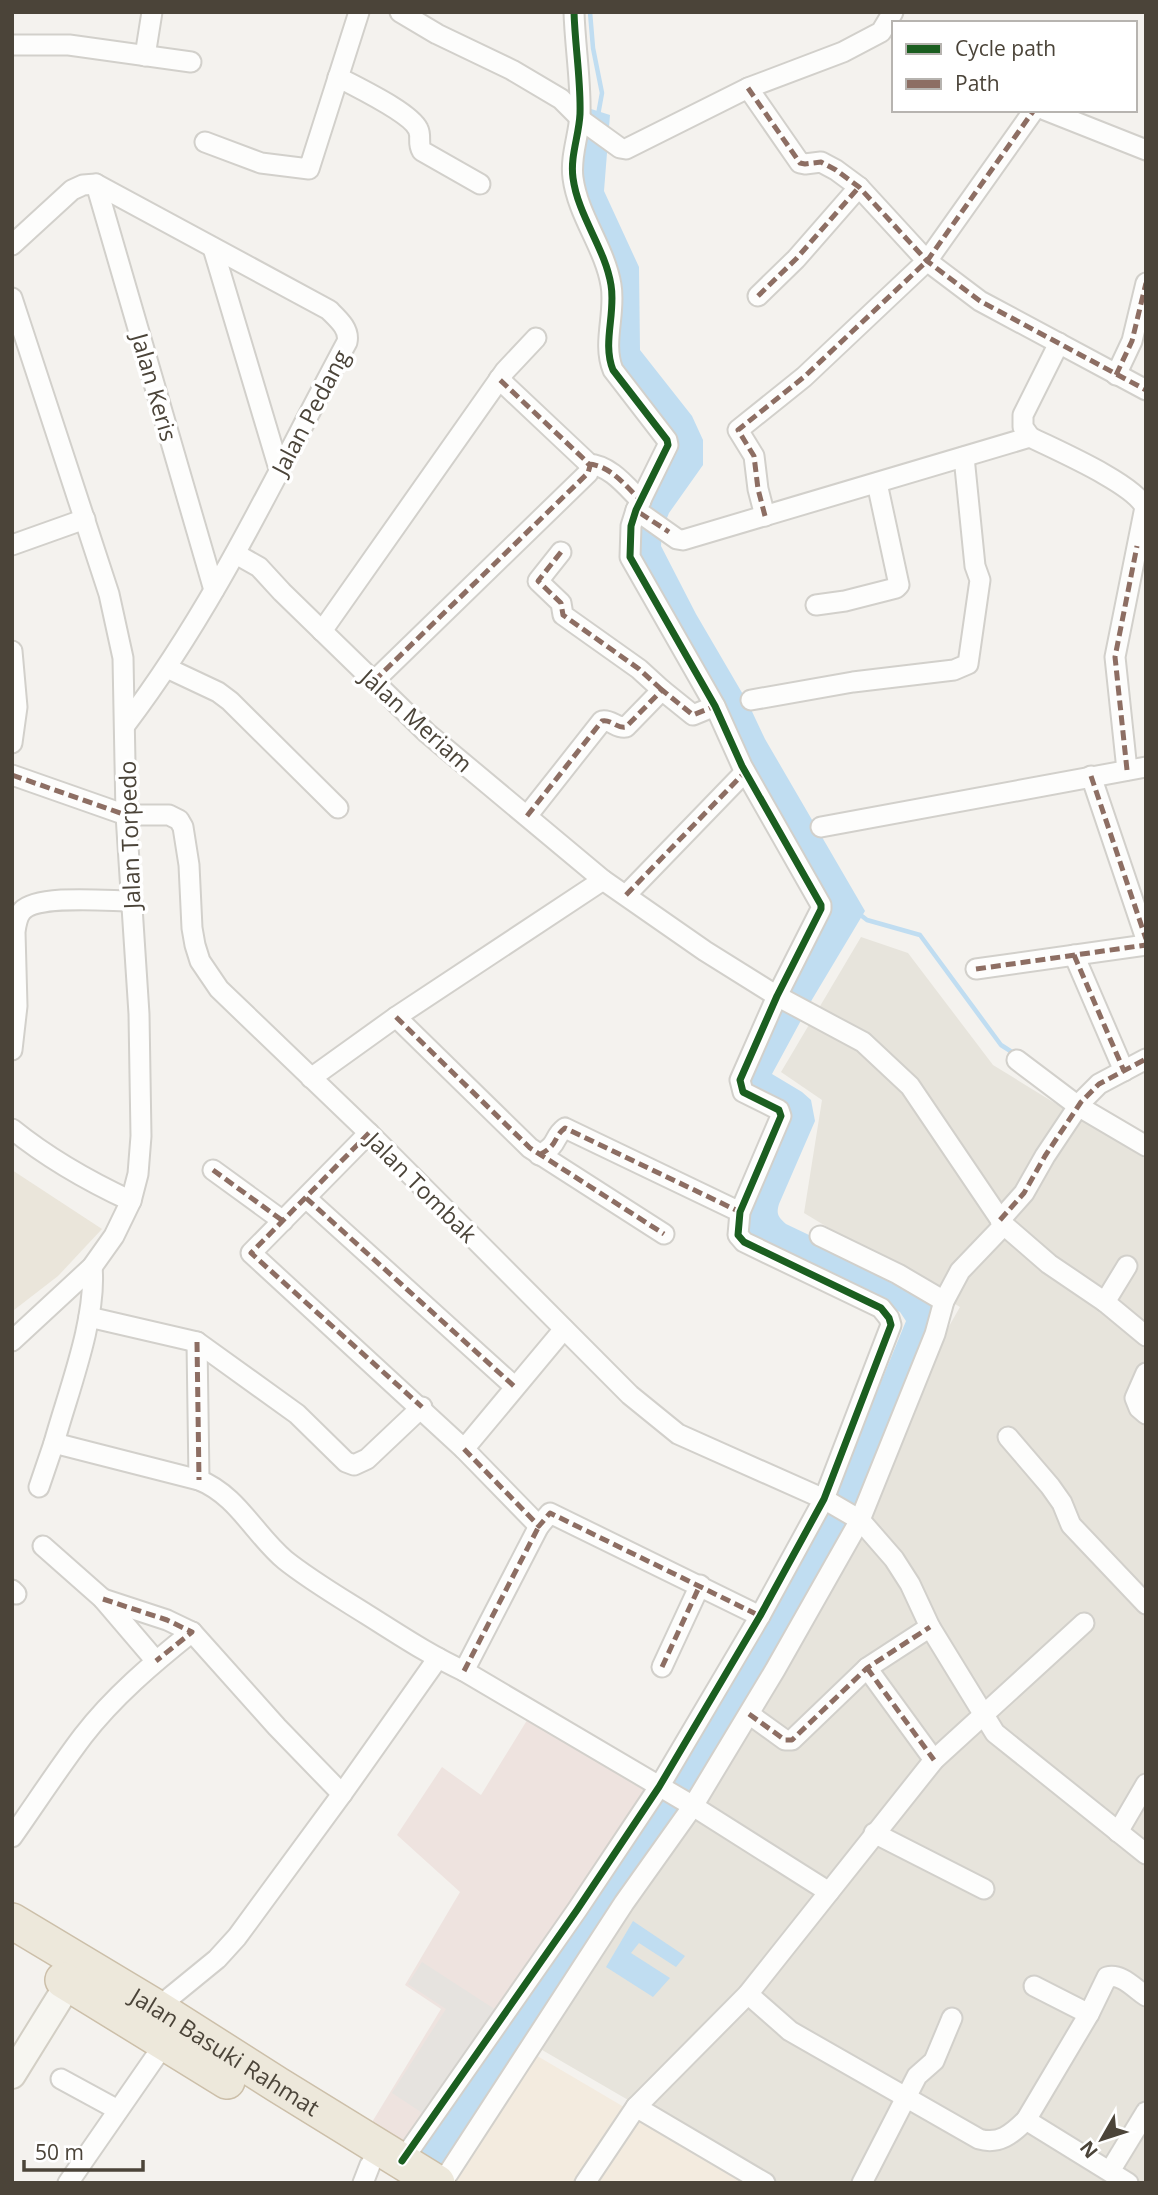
<svg xmlns="http://www.w3.org/2000/svg" width="1158" height="2195" font-family="'Open Sans',sans-serif">
<style>
.residential{fill:#e7e4dc}
.commercial{fill:#f3ebdf}
.education{fill:#eae5da}
.medical{fill:#eee3df}
.parking{fill:#e6e3df}
.water{fill:#c0ddf1}
.lines{fill:none;stroke-linecap:round;stroke-linejoin:round}
.stream{stroke:#c0ddf1;stroke-width:4.5}
.street-casing{stroke:#d2d0cb;stroke-width:23}
.secondary-casing{stroke:#d3cfc5;stroke-width:30}
.highway-casing{stroke:#ccbfa9;stroke-width:38}
.street{stroke:#fdfdfc;stroke-width:19}
.secondary{stroke:#f7f6f1;stroke-width:26}
.highway{stroke:#ede8db;stroke-width:35}
.quiet{stroke:#8d6e63;stroke-width:5;stroke-dasharray:10 5;stroke-linecap:butt}
.cycleway-casing{stroke:#fff;stroke-width:11}
.cycleway{stroke:#1b5e20;stroke-width:7}
.labels{text-anchor:middle;dominant-baseline:central;stroke-width:7;stroke-linejoin:round;paint-order:stroke}
.street-label{font-size:23px;fill:#4b4439;stroke:#fff}
</style>
<rect width="100%" height="100%" fill="#f4f2ee"/>
<polygon class="residential" points="861,937 908,953 993,1065 1146,1159 1146,2183 771,2183 537,2047 960,1307 804,1213 822,1100 781,1072"/>
<polygon class="commercial" points="534,2054 753,2183 448,2183"/>
<polygon class="education" points="12,1170 102,1229 58,1276 14,1310"/>
<polygon class="medical" points="529,1717 650,1790 402,2155 366,2132 441,2009 405,1985 460,1892 397,1835 442,1767 481,1795"/>
<polygon class="parking" points="422,1962 496,2010 427,2116 392,2093 446,2009 408,1984"/>
<g class="water">
<path d="M 588,108 L 610,115 L 604,191 L 639,267 L 640,350 L 692,416 L 703,440 L 703,465 L 669,513 L 662,530 L 661,546 L 696,614 L 748,703 L 765,739 L 865,911 L 807,1008 L 783,997 L 828,919 L 831,908 L 829,900 L 756,778 L 633,558 C 637,514 653,491 676,454 L 667,433 L 611,349 L 617,313 L 577,183 Z"/>
<path d="M 781,1000 L 805,1013 L 772,1074 L 802,1092 L 811,1100 L 815,1121 L 779,1204 C 776,1214 778,1217 786,1224 L 897,1277 L 923,1294 L 937,1314 L 856,1514 L 833,1499 L 906,1321 L 900,1312 L 751,1237 L 743,1228 L 785,1120 L 746,1087 Z"/>
<polygon points="828,1510 851,1526 690,1798 669,1787"/>
<polygon points="662,1795 685,1807 436,2172 415,2158"/>
<polygon points="633,1921 685,1956 676,1967 639,1943 631,1953 670,1978 653,1997 606,1967"/>
</g>
<g class="lines">
<g class="stream">
<polyline points="590,12 593,48 602,93 598,115"/>
<polyline points="858,913 867,920 920,935 1001,1045 1015,1054"/>
</g>
<g class="street-casing">
<g id="street">
<polyline points="400,12 437,34 512,70 561,99 584,122 620,148 626,149 748,88 843,52 881,32 893,12"/>
<polyline points="12,45 69,45 191,62"/>
<polyline points="145,56 152,12"/>
<path d="M 338,77 C 356,87 410,112 418,129 C 422,137 417,143 422,151 L 480,184"/>
<polyline points="748,88 800,163 805,164 821,162 836,170 859,187 927,261 980,301 1146,390"/>
<polyline points="1045,110 1146,150"/>
<polyline points="205,142 261,163 309,169 359,12"/>
<polyline points="96,184 214,590"/>
<path d="M 12,245 L 72,190 L 83,185 L 96,184 L 329,310 C 338,319 350,329 347,342 C 277,472 215,607 126,724"/>
<polyline points="213,248 279,469"/>
<polyline points="758,296 796,259 859,187"/>
<polyline points="12,298 109,594 123,658 126,815 139,1014 141,1136 138,1174 131,1201 114,1236 92,1267 12,1341"/>
<polyline points="1116,375 1132,341 1146,283"/>
<polyline points="1030,437 1023,427 1023,415 1059,343"/>
<path d="M 588,464 C 610,465 626,486 641,501"/>
<path d="M 636,510 L 677,539 L 683,540 L 1030,437 C 1056,450 1133,483 1145,507 L 1115,657 L 1127,770"/>
<polyline points="765,516 758,489 754,456 738,430 804,377 927,261 1034,110"/>
<polyline points="12,545 85,519"/>
<polyline points="561,552 538,581 561,603 563,615 639,669 662,690"/>
<polyline points="236,554 259,567 282,592 427,733 603,880 705,951 777,996 863,1042 910,1086 1004,1225 1049,1264 1105,1302 1146,1336"/>
<polyline points="816,605 845,601 896,588 899,585 877,483"/>
<polyline points="322,631 505,371 536,338"/>
<polyline points="12,651 17,707 12,743"/>
<polyline points="167,668 218,692 230,701 338,808"/>
<polyline points="374,681 588,473 590,466 586,461 499,379"/>
<polyline points="751,700 853,682 954,670 968,664 980,580 975,566 964,457"/>
<polyline points="12,775 126,815 169,815 179,820 183,827 189,865 192,928 195,945 200,961 219,989 369,1133 630,1395 678,1434 824,1499 860,1520 894,1559 910,1584 930,1627 995,1733 1146,1854"/>
<polyline points="1091,776 1146,939"/>
<path d="M 527,816 L 602,721 C 611,719 617,729 626,727 L 662,690 L 693,715 L 715,706"/>
<polyline points="821,827 1146,767"/>
<polyline points="626,895 745,772"/>
<polyline points="1074,955 1124,1071"/>
<polyline points="976,969 1146,945"/>
<polyline points="396,1017 530,1148 664,1234"/>
<path d="M 12,1050 L 17,1006 L 15,932 C 16,924 17,917 22,911 C 38,894 108,901 132,901"/>
<polyline points="1017,1060 1078,1106 1146,1146"/>
<polyline points="311,1078 396,1017 603,880"/>
<path d="M 12,1129 C 49,1159 88,1181 131,1201"/>
<polyline points="369,1133 251,1253 464,1449 564,1329"/>
<path d="M 539,1155 C 560,1144 552,1138 565,1128 L 740,1212"/>
<polyline points="213,1170 283,1221"/>
<polyline points="306,1198 515,1387"/>
<polyline points="1000,1220 1024,1193 1045,1156 1081,1102 1099,1084 1146,1059"/>
<polyline points="820,1236 898,1274 944,1301"/>
<polyline points="1105,1302 1127,1266"/>
<polyline points="89,1317 197,1342 297,1414 346,1462 354,1465 367,1459 422,1407"/>
<polyline points="197,1342 199,1480"/>
<polyline points="1146,1373 1135,1398 1139,1408 1146,1414"/>
<polyline points="1008,1437 1050,1486 1062,1503 1071,1525 1146,1604"/>
<path d="M 54,1443 C 68,1392 97,1319 92,1267"/>
<polyline points="464,1449 539,1526 550,1513 760,1616"/>
<path d="M 39,1487 L 54,1443 L 199,1480 C 237,1495 255,1535 285,1560 C 310,1580 339,1597 366,1614 C 398,1634 429,1655 464,1671 L 693,1806 L 829,1892"/>
<polyline points="43,1546 103,1599 156,1661"/>
<polyline points="12,1590 16,1594"/>
<polyline points="103,1599 167,1620 192,1632 277,1727 342,1794"/>
<polyline points="662,1667 700,1585"/>
<polyline points="867,1668 934,1760"/>
<polyline points="464,1671 539,1526"/>
<polyline points="749,1714 785,1740 792,1740 867,1668 930,1627"/>
<polyline points="1118,1832 1146,1784"/>
<polyline points="874,1833 984,1889"/>
<path d="M 12,1837 C 36,1803 58,1769 83,1736 C 113,1697 153,1663 192,1632"/>
<polyline points="1034,1986 1089,2014"/>
<path d="M 748,1994 L 790,2031 L 979,2139 C 999,2145 1012,2134 1026,2120 L 1128,2183"/>
<polyline points="157,2008 217,1959 237,1937 342,1794 438,1658"/>
<polyline points="61,2079 118,2110"/>
<polyline points="636,2107 765,2183"/>
<path d="M 1026,2120 L 1089,2014 L 1107,1977 C 1121,1973 1134,1988 1146,1996"/>
<path d="M 402,2161 L 577,1910 L 659,1787 L 760,1616 L 824,1499 L 891,1325 L 889,1318 L 881,1308 L 744,1242 L 738,1235 L 740,1212 L 781,1116 L 779,1110 L 743,1092 L 740,1080 L 777,996 L 821,909 L 821,905 L 742,766 L 715,706 L 630,557 L 631,526 L 636,510 L 668,445 L 667,440 L 613,370 C 602,343 616,313 611,285 C 605,248 578,216 573,178 C 570,156 579,136 580,114 C 581,81 575,46 574,12"/>
<polyline points="1110,2171 1146,2112"/>
<polyline points="68,2183 165,2043"/>
<polyline points="363,2183 370,2165"/>
<polyline points="442,2183 624,1903 693,1806 775,1670 860,1520 935,1334 944,1301 960,1271 1004,1225"/>
<polyline points="585,2183 636,2107 748,1994 934,1760 1084,1623"/>
<polyline points="862,2183 917,2076 934,2061 952,2018"/>
</g>
</g>
<g class="secondary-casing">
<polyline id="secondary" points="12,2075 69,1983"/>
</g>
<g class="highway-casing">
<g id="highway">
<path id="s1" d="M 12,1921 L 157,2008 L 278,2085 L 437,2183"/>
<polyline points="63,1980 227,2081"/>
</g>
</g>
<use href="#street" class="street"/>
<use href="#secondary" class="secondary"/>
<use href="#highway" class="highway"/>
<g class="quiet">
<polyline points="748,88 800,163 805,164 821,162 836,170 859,187 927,261 980,301 1146,390"/>
<polyline points="758,296 796,259 859,187"/>
<polyline points="1116,375 1132,341 1146,283"/>
<path d="M 588,464 C 610,465 626,486 641,501"/>
<polyline points="640,513 669,532"/>
<polyline points="765,516 758,489 754,456 738,430 804,377 927,261 1034,110"/>
<polyline points="561,552 538,581 561,603 563,615 639,669 662,690"/>
<polyline points="374,681 588,473 590,466 586,461 499,379"/>
<polyline points="1127,770 1115,657 1137,546"/>
<polyline points="12,775 126,815"/>
<polyline points="1091,776 1146,939"/>
<path d="M 527,816 L 602,721 C 611,719 617,729 626,727 L 662,690 L 693,715 L 715,706"/>
<polyline points="626,895 745,772"/>
<polyline points="1074,955 1124,1071"/>
<polyline points="976,969 1146,945"/>
<polyline points="396,1017 530,1148 664,1234"/>
<polyline points="369,1133 251,1253 422,1407"/>
<path d="M 539,1155 C 560,1144 552,1138 565,1128 L 740,1212"/>
<polyline points="213,1170 283,1221"/>
<polyline points="306,1198 515,1387"/>
<polyline points="1000,1220 1024,1193 1045,1156 1081,1102 1099,1084 1146,1059"/>
<polyline points="197,1342 199,1480"/>
<polyline points="464,1449 539,1526 550,1513 760,1616"/>
<polyline points="103,1599 167,1620 192,1632 156,1661"/>
<polyline points="662,1667 700,1585"/>
<polyline points="867,1668 934,1760"/>
<polyline points="464,1671 539,1526"/>
<polyline points="749,1714 785,1740 792,1740 867,1668 930,1627"/>
</g>
<g class="cycleway-casing">
<path id="cycleway" d="M 402,2161 L 577,1910 L 659,1787 L 760,1616 L 824,1499 L 891,1325 L 889,1318 L 881,1308 L 744,1242 L 738,1235 L 740,1212 L 781,1116 L 779,1110 L 743,1092 L 740,1080 L 777,996 L 821,909 L 821,905 L 742,766 L 715,706 L 630,557 L 631,526 L 636,510 L 668,445 L 667,440 L 613,370 C 602,343 616,313 611,285 C 605,248 578,216 573,178 C 570,156 579,136 580,114 C 581,81 575,46 574,12"/>
</g>
<use href="#cycleway" class="cycleway"/>
</g>
<g class="labels">
<g class="street-label">
<text transform="translate(155 387) rotate(74)">Jalan Keris</text>
<text transform="translate(310 412) rotate(-62)">Jalan Pedang</text>
<text transform="translate(417 720) rotate(42)">Jalan Meriam</text>
<text transform="translate(129 835) rotate(-92)">Jalan Torpedo</text>
<text transform="translate(422 1187) rotate(45)">Jalan Tombak</text>
<text stroke="none"><textPath href="#s1" startOffset="250">Jalan Basuki Rahmat</textPath></text>
</g>
</g>
<rect width="1158" height="2195" fill="none" stroke="#4b4439" stroke-width="28"/>
<rect x="892" y="21" width="245" height="91" fill="#ffffff" stroke="#b7b4b0" stroke-width="2"/>
<rect x="906" y="44" width="35" height="10" fill="#1b5e20" stroke="#b7b4b0" stroke-width="2"/>
<text x="955" y="56" font-size="21" fill="#4b4439">Cycle path</text>
<rect x="906" y="79" width="35" height="10" fill="#8d6e63" stroke="#b7b4b0" stroke-width="2"/>
<text x="955" y="91" font-size="21" fill="#4b4439">Path</text>
<g transform="translate(1102 2139) rotate(231)" stroke="#ffffff" stroke-width="5" paint-order="stroke">
<path d="M0-5L12 26L0 18L-12 26Z" fill="#4b4439"/>
<text y="-10" font-size="19" font-weight="bold" text-anchor="middle" fill="#4b4439">N</text>
</g>
<path d="M24 2160v10h119v-10" fill="none" stroke="#4b4439" stroke-width="3.5"/>
<text x="35" y="2160" font-size="21" fill="#4b4439" stroke="#ffffff" stroke-width="5" paint-order="stroke">50 m</text>
</svg>
